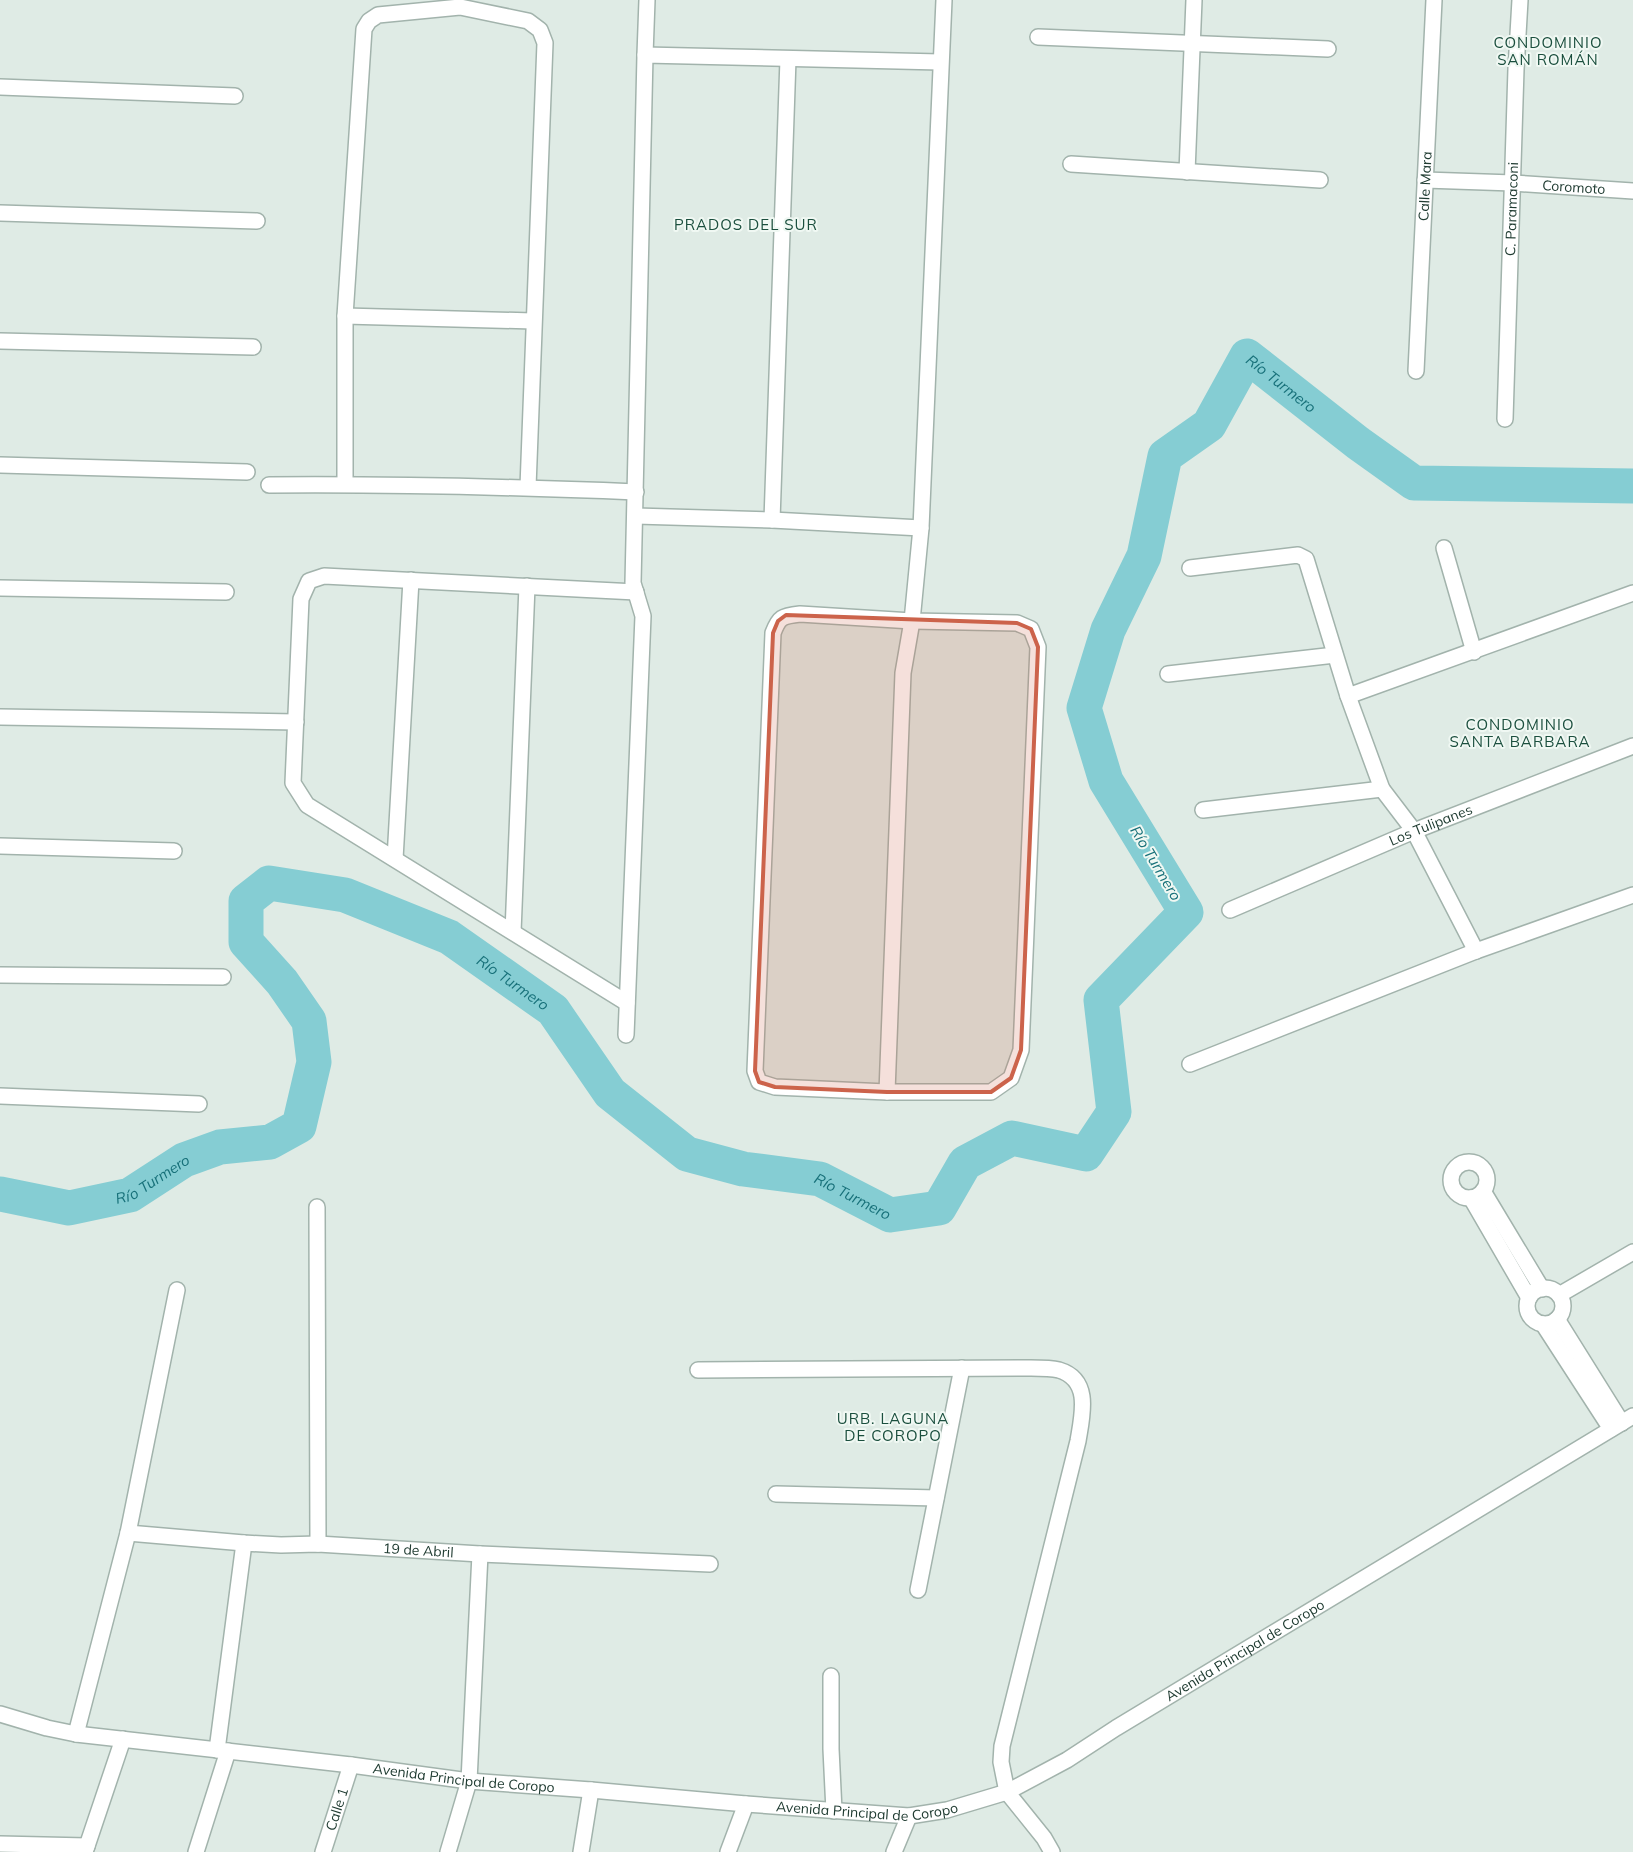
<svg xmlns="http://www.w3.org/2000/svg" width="1633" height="1852" font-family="Mulish,sans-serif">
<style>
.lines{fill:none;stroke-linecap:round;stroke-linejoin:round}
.river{stroke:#85cdd3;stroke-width:35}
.minor-casing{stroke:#a2b3ac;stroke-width:18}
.tertiary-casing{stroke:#a2b3ac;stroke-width:18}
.minor{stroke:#fff;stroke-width:15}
.tertiary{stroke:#fff;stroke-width:15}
.marked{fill:#cc634b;fill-opacity:0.2;stroke:#cc634b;stroke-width:4;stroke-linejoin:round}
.labels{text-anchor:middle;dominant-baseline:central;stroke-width:4;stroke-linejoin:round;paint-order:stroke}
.street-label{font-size:14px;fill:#203c32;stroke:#f0f8f3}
.neighbourhood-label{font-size:15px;letter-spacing:1px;fill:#1b4f3e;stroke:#f0f8f3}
.water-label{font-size:15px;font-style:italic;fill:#18717a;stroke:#f0f8f3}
</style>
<rect width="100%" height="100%" fill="#dfebe5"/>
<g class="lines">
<path class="river" id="s1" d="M 0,1194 L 69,1208 L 130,1195 L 184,1160 L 220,1147 L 270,1142 L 299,1126 L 314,1062 L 309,1021 L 282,982 L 246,942 L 246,901 L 269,883 L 345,895 L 449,937 L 553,1010 L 610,1093 L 687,1154 L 743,1169 L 820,1179 L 890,1215 L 939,1208 L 965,1163 L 1012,1138 L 1086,1154 L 1114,1112 L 1101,1000 L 1186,912 L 1106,781 L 1084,708 L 1108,630 L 1144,556 L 1165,456 L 1209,425 L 1247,356 L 1358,443 L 1414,483 L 1633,486"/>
<g class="minor-casing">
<g id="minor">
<polyline points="1038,37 1328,49"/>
<polyline points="645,55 647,0"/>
<polyline points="0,87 235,96"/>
<polyline points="1071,164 1320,180"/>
<polyline points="1187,172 1194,0"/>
<path id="s2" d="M 1425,180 L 1513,183 L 1633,191"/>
<polyline points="0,213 257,221"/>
<polyline points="345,316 533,321"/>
<polyline points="0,341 253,347"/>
<path id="s3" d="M 1416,371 L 1434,0"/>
<path id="s4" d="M 1505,419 L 1516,69 L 1520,0"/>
<polyline points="0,465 247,472"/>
<polyline points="345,484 345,316 364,29 369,21 378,15 460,7 528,21 540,30 545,43 528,487"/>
<path d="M 269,485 C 391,484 514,487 636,492"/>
<polyline points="636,516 772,520 921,528"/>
<polyline points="772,520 788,59"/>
<polyline points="1444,548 1474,652"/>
<polyline points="1190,568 1298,555 1306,559 1348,696 1382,789 1414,831 1476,951"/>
<polyline points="0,588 226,592"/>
<path d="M 800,614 L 912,621 L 1017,623 L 1031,629 L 1038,647 L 1021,1050 L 1011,1078 L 991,1092 L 887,1092 L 775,1087 L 759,1082 L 755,1071 L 773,633 C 779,617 782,616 800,614 Z"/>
<polyline points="1168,674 1335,655"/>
<polyline points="1348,696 1633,593"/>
<polyline points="0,717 296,722"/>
<polyline points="1203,810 1382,789"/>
<polyline points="0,846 174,851"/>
<polyline points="395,859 411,580"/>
<path id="s5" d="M 1230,910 L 1414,831 L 1633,746"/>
<polyline points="513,932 527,586"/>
<polyline points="0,975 223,977"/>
<polyline points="627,1003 307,805 293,783 301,599 309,581 324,576 636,592"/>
<polyline points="626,1035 643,616 633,583 645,55 940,62"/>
<polyline points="1190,1064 1476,951 1633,895"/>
<polyline points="887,1092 903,673 912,621 921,528 944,0"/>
<polyline points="0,1096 199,1104"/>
<circle cx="1469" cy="1180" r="18"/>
<polyline points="1483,1191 1542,1289"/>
<polyline points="1471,1198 1529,1298"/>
<polyline points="317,1207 318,1544"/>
<circle cx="1545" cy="1306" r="18"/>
<polyline points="1559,1295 1633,1252"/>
<polyline points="1557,1319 1622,1423"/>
<polyline points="1543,1324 1611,1429"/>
<path d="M 698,1370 L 1031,1368 C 1040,1368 1051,1368 1059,1370 C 1092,1380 1082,1416 1078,1441 L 1002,1746 L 1001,1762 L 1007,1792 L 1044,1838 L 1052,1852"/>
<polyline points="776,1494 936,1498"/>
<path id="s6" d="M 128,1533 L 244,1543 L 281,1545 L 318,1544 L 480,1554 L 710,1564"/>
<polyline points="918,1590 962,1368"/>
<polyline points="831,1676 831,1749 834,1811"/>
<polyline points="76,1734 128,1533 177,1290"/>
<polyline points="217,1750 244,1543"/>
<polyline points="0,1844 87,1846"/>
<polyline points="85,1852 123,1739"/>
<polyline points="196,1852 228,1751"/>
<path id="s7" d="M 323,1852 L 351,1765"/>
<polyline points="448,1852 469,1781 480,1554"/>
<polyline points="581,1852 591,1790"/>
<polyline points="728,1852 746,1804"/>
<polyline points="894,1852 909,1816"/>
</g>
</g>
<g class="tertiary-casing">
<g id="tertiary">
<path id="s8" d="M 0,1714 L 47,1728 L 76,1734 L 351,1765 L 469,1781 L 591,1790 L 746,1804 L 909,1816 L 947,1810 L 1007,1792 L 1067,1760 L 1116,1728 L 1633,1416"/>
</g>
</g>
<use href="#minor" class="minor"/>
<use href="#tertiary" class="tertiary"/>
</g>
<path class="marked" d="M 786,615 L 1017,623 L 1031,629 L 1038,647 L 1021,1050 L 1011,1078 L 991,1092 L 887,1092 L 775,1087 L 759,1082 L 755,1071 L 773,633 L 778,621 Z"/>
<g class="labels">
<g class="street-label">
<text stroke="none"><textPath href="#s3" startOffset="185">Calle Mara</textPath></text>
<text stroke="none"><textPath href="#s2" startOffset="149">Coromoto</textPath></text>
<text stroke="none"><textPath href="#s4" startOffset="210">C. Paramaconi</textPath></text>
<text stroke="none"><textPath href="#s5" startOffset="218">Los Tulipanes</textPath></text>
<text stroke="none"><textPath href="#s6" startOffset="291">19 de Abril</textPath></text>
<text stroke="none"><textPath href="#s8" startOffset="1294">Avenida Principal de Coropo</textPath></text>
<text stroke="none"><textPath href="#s8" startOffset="469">Avenida Principal de Coropo</textPath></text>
<text stroke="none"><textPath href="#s8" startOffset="874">Avenida Principal de Coropo</textPath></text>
<text stroke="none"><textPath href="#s7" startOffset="45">Calle 1</textPath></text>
</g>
<g class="neighbourhood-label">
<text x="1548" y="42">CONDOMINIO<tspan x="1548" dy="17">SAN ROMÁN</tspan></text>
<text x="746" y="224">PRADOS DEL SUR</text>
<text x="1520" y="724">CONDOMINIO<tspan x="1520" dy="17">SANTA BARBARA</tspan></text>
<text x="893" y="1418">URB. LAGUNA<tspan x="893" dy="17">DE COROPO</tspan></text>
</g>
<g class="water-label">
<text stroke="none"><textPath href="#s1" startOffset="2515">Río Turmero</textPath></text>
<text transform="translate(1156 863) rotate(59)">Río Turmero</text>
<text stroke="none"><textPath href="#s1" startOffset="865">Río Turmero</textPath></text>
<text stroke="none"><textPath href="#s1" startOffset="160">Río Turmero</textPath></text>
<text stroke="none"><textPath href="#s1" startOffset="1285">Río Turmero</textPath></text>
</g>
</g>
</svg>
